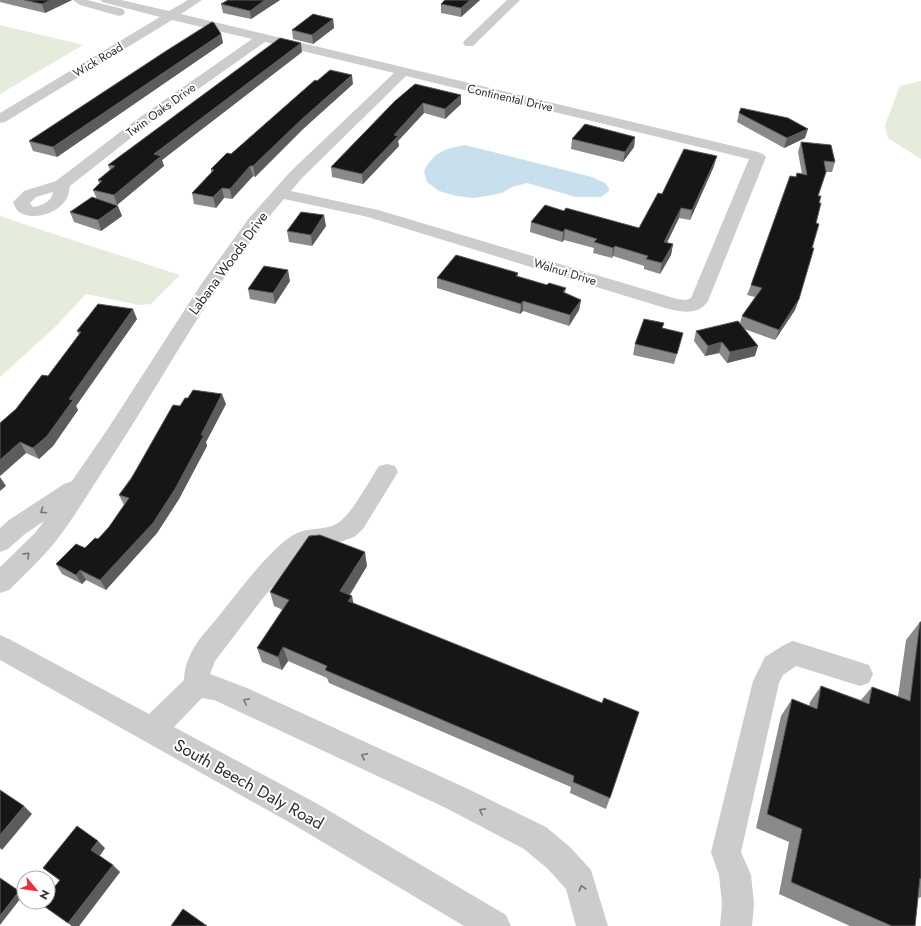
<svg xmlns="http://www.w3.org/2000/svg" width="921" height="926" font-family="Jost,sans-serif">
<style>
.green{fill:#e6ecdc}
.water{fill:#c8e0ed}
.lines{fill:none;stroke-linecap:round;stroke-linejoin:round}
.minor{fill:#ccc;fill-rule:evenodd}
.wall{fill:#8a8a8a}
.shaded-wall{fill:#5c5c5c}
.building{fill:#161616;stroke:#5c5c5c}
.oneway{stroke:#767676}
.labels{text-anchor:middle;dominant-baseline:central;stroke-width:4;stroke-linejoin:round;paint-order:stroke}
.far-street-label{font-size:12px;fill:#2f2f2f;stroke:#fff}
.street-label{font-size:14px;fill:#2f2f2f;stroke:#fff}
.near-street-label{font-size:17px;fill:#2f2f2f;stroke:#fff}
</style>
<rect width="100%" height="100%" fill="#fff"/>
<g class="green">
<polygon points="0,25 83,45 0,94"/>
<polygon points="921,81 921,159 888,138 885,125 900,86"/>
<polygon points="0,215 5,218 180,275 151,304 139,305 86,294 56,326 0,377"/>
</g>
<path class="water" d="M 465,145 L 592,177 L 605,183 L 609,188 L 609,191 L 601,197 L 576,197 L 527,183 L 512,187 L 502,193 L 493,195 L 474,198 L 456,196 L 439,191 L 427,182 L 424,171 C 434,152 444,149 465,145 Z"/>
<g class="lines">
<g class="minor">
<polygon points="73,0 87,0 123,9 125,12 123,15 119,16 80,5"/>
<path d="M 100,0 L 121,0 L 169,11 L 188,0 L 202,0 L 181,14 L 758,152 L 763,154 L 766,157 L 708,301 C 698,316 680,312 665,308 L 368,217 L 284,199 C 213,281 164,379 104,469 C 87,495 71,523 51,547 C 38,562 23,576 9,590 L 0,593 L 0,567 L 35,533 L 44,521 L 25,534 L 8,549 L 0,552 L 0,528 L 9,520 L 64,484 L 72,481 L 109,427 L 202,283 L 249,218 L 290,172 L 394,73 L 265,42 L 146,126 L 70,186 C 69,190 69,194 67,198 C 60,212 37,220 23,214 C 17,212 15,207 13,202 L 24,191 L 56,181 L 136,120 L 252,39 L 172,20 L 5,122 L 0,123 L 0,113 L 160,17 L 102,2 ZM 406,76 L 749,159 L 691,298 L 686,300 L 677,299 L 378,210 L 291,191 L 302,178 ZM 53,192 C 52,201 42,206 33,207 L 30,203 L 36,197 Z"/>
<polygon points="507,0 520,0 473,46 465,46 463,43 465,40"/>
<path d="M 387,464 L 395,466 L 398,472 L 363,529 L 354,537 L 323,548 L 310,549 L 297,558 L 263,598 L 215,661 L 210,674 L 247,688 L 466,788 L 546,827 L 570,847 L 591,870 L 608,926 L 576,926 L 566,889 L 548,869 L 524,849 L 446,808 L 227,706 L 214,700 L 202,698 L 174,727 L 316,803 L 506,915 L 511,926 L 464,926 L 294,825 L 0,660 L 0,635 L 9,639 L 149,714 L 184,680 C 184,668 189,656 195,646 C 201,636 211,626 218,617 C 236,595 272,545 297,533 C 310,527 326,531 338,523 C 352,514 369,481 379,466 Z"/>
<polygon points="793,641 869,665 873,674 869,683 860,686 796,666 783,675 779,683 741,852 751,875 754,904 752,926 720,926 722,904 719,875 711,852 753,681 765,657 784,645"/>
</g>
</g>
<g class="wall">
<polygon points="0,0 72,0 45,13 0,2"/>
<polygon points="280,0 251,19 223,13 221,4"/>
<polygon points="480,0 461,17 441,13 441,4"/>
<polygon points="333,19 334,28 313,44 293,39 292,30"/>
<polygon points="221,34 223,43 57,157 33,151 29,141"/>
<polygon points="302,52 162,160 164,166 117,205 122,216 101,231 74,222 70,212 97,199 93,190 99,184 98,180 110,170 108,165"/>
<polygon points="353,84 303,129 255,177 253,176 232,199 224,198 216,208 194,204 192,193 211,173 211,169 231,154"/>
<polygon points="395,101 461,104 445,119 424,113 398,141 399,146 363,184 332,177 331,167"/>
<polygon points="739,113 805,138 784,148 737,122"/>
<polygon points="635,137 634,147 623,162 571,149 572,139"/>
<polygon points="801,142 835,162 832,172 826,172 818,196 819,203 812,248 799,299 795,310 775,340 744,329 755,356 727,363 719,353 705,356 694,341 696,331 740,323 742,316 755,297 747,295 751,285 796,177 802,174 798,152"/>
<polygon points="714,166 690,220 679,218 667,243 673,244 671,255 660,274 644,269 644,266 613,256 612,258 593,253 594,248 564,240 562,242 530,232 531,222 564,211 639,228"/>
<polygon points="326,226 312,246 289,242 287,231"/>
<polygon points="518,273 518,276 547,285 566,288 565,293 581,300 579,310 569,326 523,311 520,314 437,288 437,278"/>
<polygon points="290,281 275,304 250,299 248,289"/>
<polygon points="137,319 76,406 78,410 53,446 39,459 26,453 0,476 48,376 79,335 77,331"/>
<polygon points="663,328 683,333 674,364 633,355 635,344"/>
<polygon points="226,404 206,442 207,446 179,499 157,533 106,590 86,580 82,584 62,574 56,564 85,548 98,539 109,527 124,505 119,495 180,406"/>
<polygon points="367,566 350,595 353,604 610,798 606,809 570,793 571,787 329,683 327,678 288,661 282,670 262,662 257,648 283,610 274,606 270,592"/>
<polygon points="920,622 921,622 921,897 919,898 918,897 915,926 850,926 779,894 789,842 756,828 781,716 792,699 809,706 810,702 821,686 861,700 872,687 898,697 906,640"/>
<polygon points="105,848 99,856 120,872 79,926 72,926 41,904 60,881 43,868"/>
</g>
<g class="shaded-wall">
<polygon points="51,0 72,0 45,13 42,4"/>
<polygon points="265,0 280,0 251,19 250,11"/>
<polygon points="470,0 480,0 461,17 461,8"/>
<polygon points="333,19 334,28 313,44 312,35"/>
<polygon points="221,34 223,43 57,157 53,147"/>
<polygon points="301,43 302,52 162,160 164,166 117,205 114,195 154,154"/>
<polygon points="352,75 353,84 303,129 255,177 253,166 302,119"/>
<polygon points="461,95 461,104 445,119 445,109"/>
<polygon points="423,103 424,113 398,141 399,146 363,184 362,174 394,135"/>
<polygon points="808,129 805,138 784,148 787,138"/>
<polygon points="635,137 634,147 623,162 625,152"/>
<polygon points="717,156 714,166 690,220 692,210"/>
<polygon points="250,166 253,176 232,199 230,189"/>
<polygon points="222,188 224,198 216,208 213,197"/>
<polygon points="118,206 122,216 101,231 98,220"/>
<polygon points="681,208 679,218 662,252 664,242"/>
<polygon points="324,215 326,226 312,246 311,235"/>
<polygon points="565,229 564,240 562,242 563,232"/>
<polygon points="673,244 671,255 660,274 662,263"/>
<polygon points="615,246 613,256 612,258 613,248"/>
<polygon points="288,270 290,281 275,304 273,293"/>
<polygon points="799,299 795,310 775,340 779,330"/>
<polygon points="581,300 579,310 569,326 570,315"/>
<polygon points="523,301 523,311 520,314 521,304"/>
<polygon points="133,309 137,319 76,406 78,410 53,446 39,459 33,448"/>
<polygon points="722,342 719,353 705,356 708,346"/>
<polygon points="758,346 755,356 727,363 730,352"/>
<polygon points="222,394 226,404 206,442 207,446 179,499 157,533 106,590 100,580 201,435"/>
<polygon points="20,442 26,453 0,476 0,460"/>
<polygon points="0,477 6,486 0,491"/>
<polygon points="365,552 367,566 343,605 340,591"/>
<polygon points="80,570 86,580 82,584 76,575"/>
<polygon points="352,596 355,610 348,601"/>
<polygon points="283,647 288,661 282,670 278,657"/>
<polygon points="24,806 32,814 2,850 0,848 0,835"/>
<polygon points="98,841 105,848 99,857 91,850"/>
<polygon points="113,865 120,872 79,926 72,926 68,923"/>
<polygon points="19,891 24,894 0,925 0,916"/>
</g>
<g class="building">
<polygon points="24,0 51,0 42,4"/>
<polygon points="228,0 265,0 250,11 221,4"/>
<polygon points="445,0 470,0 461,8 441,4"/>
<polygon points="313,14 333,19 312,35 292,30"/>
<polygon points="212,22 214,23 221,34 53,147 29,141 166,51"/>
<polygon points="280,38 301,43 154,154 161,156 114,195 93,190 102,181 98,180 115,166 108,165"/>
<polygon points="330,70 352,75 302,119 253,166 250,166 230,189 222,188 213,197 192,193 214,170 211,169 227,153 231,154 315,80 317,81"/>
<polygon points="415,84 461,95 445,109 423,103 394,135 398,136 362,174 331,167 395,101"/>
<polygon points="741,108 788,118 808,129 787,138 739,113"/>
<polygon points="585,124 635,137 625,152 572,139"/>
<polygon points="801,142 831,145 835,162 824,161 826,172 818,196 821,196 819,203 821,203 816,223 819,224 812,248 814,248 799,299 779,330 742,316 762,288 751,285 790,176 796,177 797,173 807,175"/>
<polygon points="684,149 717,156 692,210 681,208 664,242 673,244 662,263 646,259 648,256 615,246 613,248 594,242 597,239 565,229 563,232 531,222 545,205 564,211 566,208 639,228 658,193 662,194"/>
<polygon points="92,197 118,206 98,220 70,212"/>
<polygon points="301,212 324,215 311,235 287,231"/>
<polygon points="456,255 518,273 516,276 547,285 549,283 566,288 563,292 581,300 570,315 523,301 521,304 437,278"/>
<polygon points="264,266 288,270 273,293 248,289"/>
<polygon points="98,304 133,309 69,399 73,400 47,436 33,448 20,442 0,460 0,423 16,409 42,375 48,376 81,332 77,331"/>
<polygon points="644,319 664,323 662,328 683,333 677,354 635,344"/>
<polygon points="738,321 758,346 730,352 722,342 708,346 696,331"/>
<polygon points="193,390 222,394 201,435 204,435 175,489 153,523 100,580 80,570 76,575 56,564 76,544 85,548 95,538 98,539 109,527 129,498 119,495 131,479 173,405 180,406 185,398 188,398"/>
<polygon points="320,535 365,552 340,591 352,596 348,601 602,703 604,698 639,712 610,798 573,782 574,776 325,670 327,666 283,647 278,657 257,648 289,600 270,592 309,536"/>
<polygon points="920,622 921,622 921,879 920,878 915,926 892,926 791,882 802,829 767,814 792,699 817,709 821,686 869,704 872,687 910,701"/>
<polygon points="0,790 24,806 0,835"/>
<polygon points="77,826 98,841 91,850 113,865 68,923 41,904 43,902 48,902 48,895 60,880 43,868"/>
<polygon points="0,878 19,891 0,916"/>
<polygon points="183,909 207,926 171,926"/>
</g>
<defs><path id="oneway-chevron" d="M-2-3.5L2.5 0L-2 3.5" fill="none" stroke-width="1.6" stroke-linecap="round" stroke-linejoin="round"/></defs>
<g class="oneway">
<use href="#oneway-chevron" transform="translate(43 511) rotate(146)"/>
<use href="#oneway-chevron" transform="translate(27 555) rotate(-44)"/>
<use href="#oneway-chevron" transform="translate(246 701) rotate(-155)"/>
<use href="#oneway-chevron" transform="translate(364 756) rotate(-155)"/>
<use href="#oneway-chevron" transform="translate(482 811) rotate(-153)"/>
<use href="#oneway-chevron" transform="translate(582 888) rotate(-106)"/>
</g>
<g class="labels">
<g class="far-street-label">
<text transform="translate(98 60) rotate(-31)">Wick Road</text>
<text transform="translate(510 98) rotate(13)">Continental Drive</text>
<text transform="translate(161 110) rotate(-36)">Twin Oaks Drive</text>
<text transform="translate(565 272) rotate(17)">Walnut Drive</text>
</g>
<g class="street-label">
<text transform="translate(228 263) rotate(-54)">Labana Woods Drive</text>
</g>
<g class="near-street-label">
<text transform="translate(249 784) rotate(29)">South Beech Daly Road</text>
</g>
</g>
<g transform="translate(36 890) rotate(119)"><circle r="19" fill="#ffffff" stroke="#acacac"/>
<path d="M0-3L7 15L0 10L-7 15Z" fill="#e92e42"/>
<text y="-6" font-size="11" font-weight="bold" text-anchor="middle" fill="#2f2f2f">N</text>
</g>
</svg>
